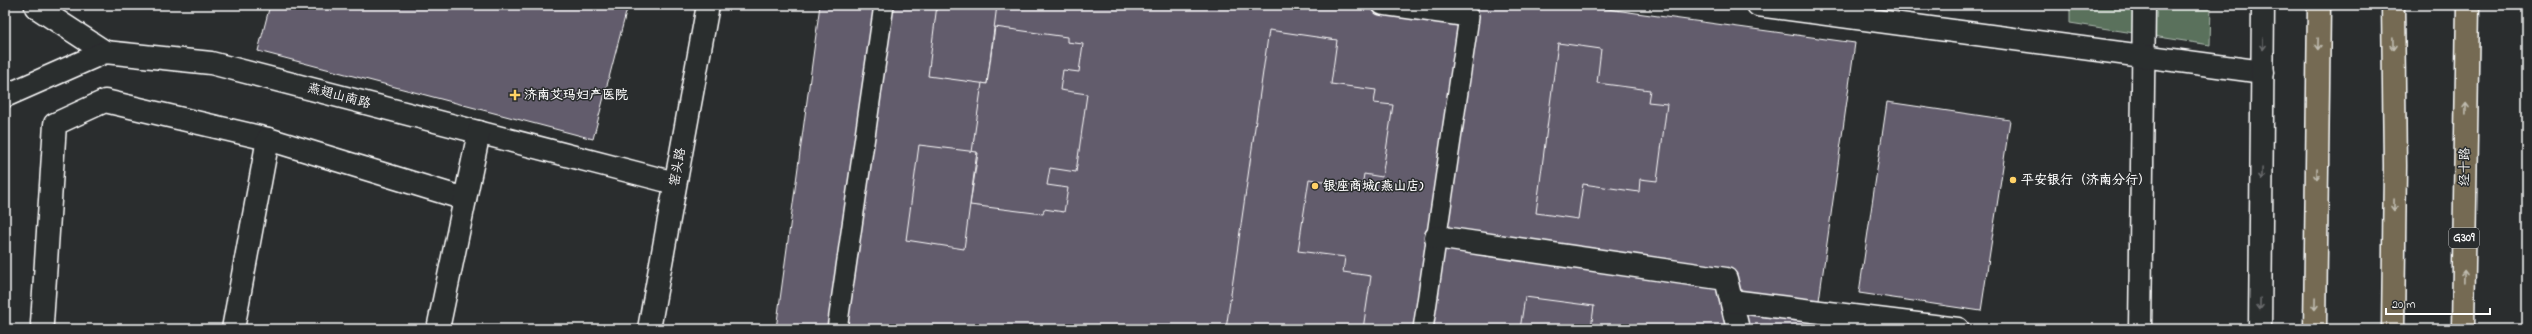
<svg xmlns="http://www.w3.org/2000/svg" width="2532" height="334" font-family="'Indie Flower','LXGW WenKai TC',sans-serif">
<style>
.green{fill:#5a715c;stroke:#acb8ae}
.building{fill:#625b6c;stroke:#fff}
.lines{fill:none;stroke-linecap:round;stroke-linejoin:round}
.service-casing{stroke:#fff;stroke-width:22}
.minor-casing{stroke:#fff;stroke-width:25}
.tertiary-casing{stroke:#fff;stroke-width:25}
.secondary-casing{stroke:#fff;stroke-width:25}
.trunk-casing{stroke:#fff;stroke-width:25}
.service{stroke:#2a2d2e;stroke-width:19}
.minor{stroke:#2a2d2e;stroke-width:22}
.tertiary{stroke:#2a2d2e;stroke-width:22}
.secondary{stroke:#2a2d2e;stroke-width:22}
.trunk{stroke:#746b52;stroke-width:22}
.oneway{stroke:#6a6c6d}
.oneway2{stroke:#c0bcb1}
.poi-dot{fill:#ffd166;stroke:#2a2d2e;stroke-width:1.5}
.labels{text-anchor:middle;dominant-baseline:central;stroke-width:3;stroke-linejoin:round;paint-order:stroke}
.shield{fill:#2a2d2e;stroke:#bfc0c0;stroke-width:1}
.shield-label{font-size:12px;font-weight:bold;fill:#fff}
.poi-label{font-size:13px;font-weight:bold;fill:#fff;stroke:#2a2d2e;text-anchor:start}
.street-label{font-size:13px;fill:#fff;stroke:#2a2d2e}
</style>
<rect width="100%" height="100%" fill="#2a2d2e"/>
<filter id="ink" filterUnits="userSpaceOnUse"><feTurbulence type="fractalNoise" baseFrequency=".025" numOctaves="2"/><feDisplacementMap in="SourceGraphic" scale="8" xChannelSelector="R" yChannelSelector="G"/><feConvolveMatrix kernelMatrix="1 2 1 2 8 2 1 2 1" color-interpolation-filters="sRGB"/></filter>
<g filter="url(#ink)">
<!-- green -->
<polygon class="green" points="2070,5 2211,5 2210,45 2070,23"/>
<!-- building -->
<g class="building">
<polygon points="270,5 628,5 593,139 258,51"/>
<polygon points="820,5 1578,5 1855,43 1815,329 776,329"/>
<polygon points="937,5 997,5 987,84 928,76"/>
<polygon points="995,27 1067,37 1067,42 1083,44 1079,72 1063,70 1060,90 1087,94 1076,172 1050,168 1047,185 1068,188 1064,212 1044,209 1043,214 970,205 978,153 972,152 982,83 987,84"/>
<polygon points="1269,30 1337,40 1331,84 1376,90 1374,103 1393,105 1382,177 1364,174 1362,187 1309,179 1298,251 1345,257 1343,272 1371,276 1363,329 1226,329"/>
<polygon points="1558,43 1601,49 1597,83 1650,90 1648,102 1667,104 1657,181 1640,179 1639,192 1583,184 1578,219 1536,213"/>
<polygon points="1887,102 2010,120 1981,311 1859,293"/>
<polygon points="919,145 977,152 964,249 906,240"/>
<polygon points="1525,297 1594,306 1591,329 1520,329"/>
</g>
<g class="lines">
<!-- service casing -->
<g class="service-casing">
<g id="service">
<polyline points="1382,5 1469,17 1423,329"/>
<polyline points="837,329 884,5"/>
</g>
</g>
<!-- minor casing -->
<g class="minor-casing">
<g id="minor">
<polyline points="36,5 36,7 105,52"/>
<polyline points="5,96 105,52 211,63 675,183"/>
<polyline points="1436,237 1726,279 1738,329"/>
<polyline points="1732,301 1958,329"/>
<polyline points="42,323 55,124 105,101 268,139"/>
<polyline points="233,329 268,139 465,199"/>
<polyline points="438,329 479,132"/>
<polyline points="2140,329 2144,5"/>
</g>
</g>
<!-- tertiary casing -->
<g class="tertiary-casing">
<polyline id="tertiary" points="1758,5 2263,72"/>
</g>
<!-- secondary casing -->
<g class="secondary-casing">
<g id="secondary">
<polyline points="649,329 708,5"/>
<polyline points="2260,329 2263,5"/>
</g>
</g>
<!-- trunk casing -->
<g class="trunk-casing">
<g id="trunk">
<polyline points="2315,329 2319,5"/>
<polyline points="2393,329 2395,166 2393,5"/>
<polyline points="2463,329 2468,5"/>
</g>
</g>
<!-- service -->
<use href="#service" class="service"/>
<!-- minor -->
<use href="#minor" class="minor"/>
<!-- tertiary -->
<use href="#tertiary" class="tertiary"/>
<!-- secondary -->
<use href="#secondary" class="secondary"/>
<!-- trunk -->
<use href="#trunk" class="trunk"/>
</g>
<!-- one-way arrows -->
<defs><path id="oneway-shaft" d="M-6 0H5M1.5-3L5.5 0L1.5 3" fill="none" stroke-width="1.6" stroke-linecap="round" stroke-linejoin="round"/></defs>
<g class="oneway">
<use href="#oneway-shaft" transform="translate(2263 44) rotate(90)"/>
<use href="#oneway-shaft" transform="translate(2262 174) rotate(91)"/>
<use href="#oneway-shaft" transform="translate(2260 304) rotate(91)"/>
</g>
<g class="oneway2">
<use href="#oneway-shaft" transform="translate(2318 44) rotate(91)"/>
<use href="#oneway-shaft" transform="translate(2393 44) rotate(89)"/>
<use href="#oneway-shaft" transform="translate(2466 109) rotate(-89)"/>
<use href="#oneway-shaft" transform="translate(2317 174) rotate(91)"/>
<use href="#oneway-shaft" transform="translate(2394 205) rotate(91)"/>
<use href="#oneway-shaft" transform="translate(2464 276) rotate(-89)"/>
<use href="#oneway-shaft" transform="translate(2315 304) rotate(91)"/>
</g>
</g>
<!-- markers -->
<g class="poi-dot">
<path d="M513 89h4v4h4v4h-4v4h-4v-4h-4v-4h4z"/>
<circle cx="2013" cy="180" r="4"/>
<circle cx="1315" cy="186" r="4"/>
</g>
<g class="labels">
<!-- shield labels -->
<rect class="shield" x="2449" y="228" width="30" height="20" rx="3"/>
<g class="shield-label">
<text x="2464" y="238">G309</text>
</g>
<!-- poi labels -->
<g class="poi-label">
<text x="524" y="95">济南艾玛妇产医院</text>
<text x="2021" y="180">平安银行（济南分行）</text>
<text x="1323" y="186">银座商城(燕山店)</text>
</g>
<!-- street labels -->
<g class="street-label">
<text transform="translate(339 96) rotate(15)">燕翅山南路</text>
<text transform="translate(678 167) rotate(-80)">窑头路</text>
<text transform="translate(2465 167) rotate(-89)">经十路</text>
</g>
</g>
<!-- margin -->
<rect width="2532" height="334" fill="none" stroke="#2a2d2e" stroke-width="20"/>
<rect x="10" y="10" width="2512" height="314" fill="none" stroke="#fff" stroke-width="1.5" filter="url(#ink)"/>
<!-- scale -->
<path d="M2386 308v6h104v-6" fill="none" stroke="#ffffff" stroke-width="2"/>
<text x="2392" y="308" font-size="12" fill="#ffffff" stroke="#2a2d2e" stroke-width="3" paint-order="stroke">20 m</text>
</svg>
